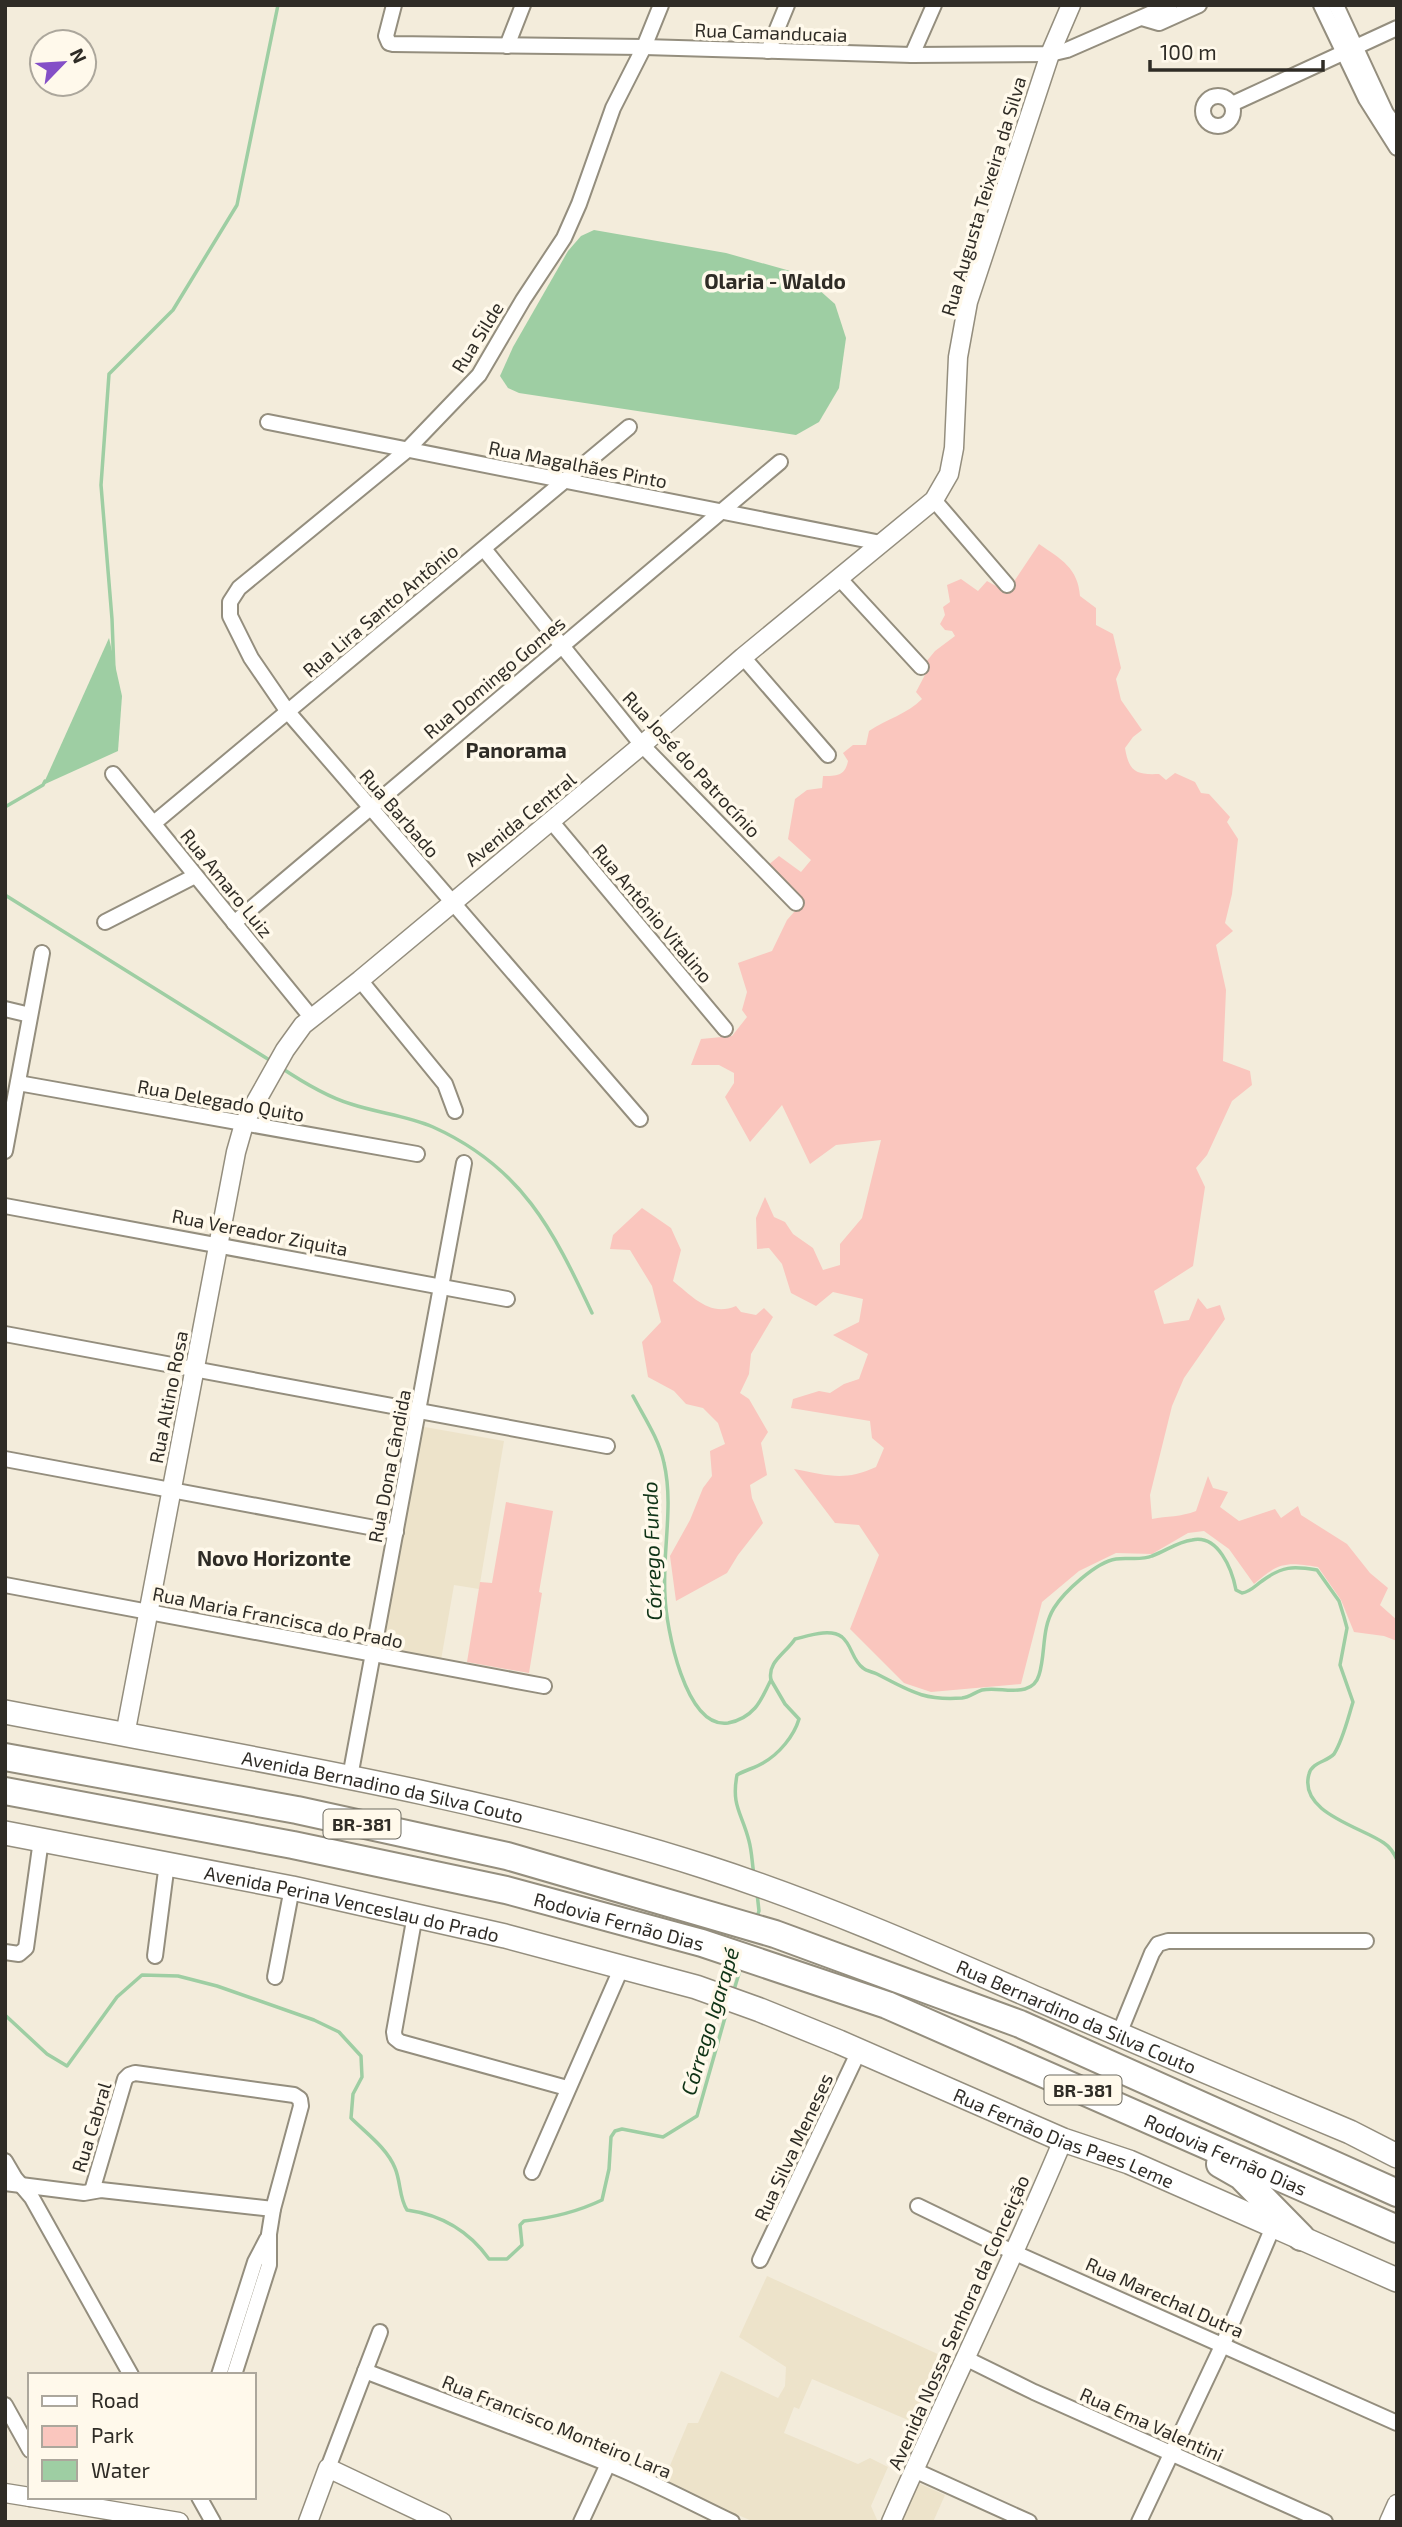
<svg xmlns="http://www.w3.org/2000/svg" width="1402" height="2527" font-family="'Exo 2',sans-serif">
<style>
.built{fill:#ede3ca}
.green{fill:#fac6be}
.water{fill:#9ecea3}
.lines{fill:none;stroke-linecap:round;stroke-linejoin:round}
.stream{stroke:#9ecea3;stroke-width:3.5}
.minor-casing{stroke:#948e7e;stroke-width:18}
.tertiary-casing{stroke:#948e7e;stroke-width:21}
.primary-casing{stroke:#948e7e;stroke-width:26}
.motorway-casing{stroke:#948e7e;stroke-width:30}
.minor{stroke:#fff;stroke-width:14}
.tertiary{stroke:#fff;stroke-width:18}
.primary{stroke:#fff;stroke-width:23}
.motorway{stroke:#fff;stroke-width:26}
.labels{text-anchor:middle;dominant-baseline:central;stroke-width:7;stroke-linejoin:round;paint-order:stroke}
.shield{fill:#fff9eb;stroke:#6d6a61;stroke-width:2}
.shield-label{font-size:18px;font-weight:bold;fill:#2f2c26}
.street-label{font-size:19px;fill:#2f2c26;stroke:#fff9eb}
.neighbourhood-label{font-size:21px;font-weight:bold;fill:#2f2c26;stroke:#fff9eb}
.water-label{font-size:21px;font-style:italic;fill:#0f3316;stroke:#fff9eb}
</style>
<rect width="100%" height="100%" fill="#f3ecdb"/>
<!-- built -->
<g class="built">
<polygon points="419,1426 504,1441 479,1589 454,1585 441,1660 382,1650"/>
<polygon points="767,2276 953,2361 944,2381 932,2382 915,2423 812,2379 799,2409 794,2407 784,2433 858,2464 870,2458 888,2467 871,2506 878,2522 754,2522 663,2482 688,2423 698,2423 721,2371 778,2398 785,2386 786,2367 739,2337"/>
<polygon points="916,2482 945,2495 933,2522 896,2522"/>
</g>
<!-- green -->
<g class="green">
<path d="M1039,544C1061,559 1078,568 1080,596L1096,608V625L1113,634L1121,668L1116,679L1121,700L1142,730L1133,737L1125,748C1129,772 1136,775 1159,774L1166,780L1175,773L1195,782L1201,793L1209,794L1230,817L1227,822L1238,839L1232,894L1225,923L1233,931L1216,945L1226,990L1223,1061L1250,1071L1252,1085L1232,1101L1207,1155L1196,1168L1205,1187L1193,1266L1154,1291L1164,1324L1189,1320L1198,1298L1207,1309L1220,1305L1225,1319L1184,1378L1172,1406L1150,1495L1152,1519C1167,1516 1181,1517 1196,1511L1208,1476L1213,1488L1228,1492L1220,1507L1239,1521L1275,1509L1281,1518L1298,1506L1301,1515L1347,1544L1370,1573L1388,1588L1380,1605L1397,1620V1641L1384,1636L1354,1632L1341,1600L1318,1567C1286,1562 1279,1562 1254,1584L1229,1549L1204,1531L1188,1533L1152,1554L1116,1553L1079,1571L1042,1602L1021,1684L931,1692L904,1683L850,1629L879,1555L859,1525L835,1523L794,1469C828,1475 843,1482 876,1467L884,1448L872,1438L870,1421L791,1408L793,1399L819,1391L830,1393L844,1384L859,1379L868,1354L833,1335L859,1322L863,1299L833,1292L816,1306L791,1293L782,1264L769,1248L757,1249L756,1218L765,1197L774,1217L785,1222L793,1234L813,1248L823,1270L840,1265V1244L862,1218L881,1140L836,1145L810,1164L782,1105L750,1142L725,1097L734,1083V1073L719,1065H691L701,1039L732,1036L747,1017L742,1010L747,992L738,963L772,951L787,920L802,903L767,866L779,856L801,872L811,860L788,839L795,799L807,790L822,788L823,776C837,776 845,776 848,761L843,753L853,745H866L869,731C887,719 907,714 922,699L916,692L927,671L926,662L935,651L955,636L952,631L945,630L940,624L945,615L943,607L950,602L947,585L961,579L978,591L987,581L1003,590L1013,583Z"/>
<path d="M642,1208L671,1228L681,1250L673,1281C693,1297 710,1317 736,1306L741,1312L756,1315L764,1308L773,1317L751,1354L749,1374L740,1393L749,1399L768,1432L761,1443L767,1475L750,1485L752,1498L763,1523L738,1555L727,1573L676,1601L670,1556L690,1520L703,1488L712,1476L710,1451L725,1444L718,1423L703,1408L686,1404L674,1391L648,1377L642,1342L661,1322L652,1286L630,1250L610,1249L613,1235Z"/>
<polygon points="506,1502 553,1511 539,1592 542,1593 529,1673 467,1662 480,1582 492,1583"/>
</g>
<!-- water -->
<g class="water">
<polygon points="594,230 726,253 801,274 835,304 846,338 839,388 819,422 796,435 519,393 508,388 500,376 513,347 568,251 581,236"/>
<polygon points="109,638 122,696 118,751 43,785"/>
</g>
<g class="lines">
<!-- stream -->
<g class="stream">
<polyline points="114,671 112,619 101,485 109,374 173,310 237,205 278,5"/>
<polyline points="5,807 43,785 45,781"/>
<polyline points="5,895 271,1061"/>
<path d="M280,1067C301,1081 327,1097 351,1104C378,1113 408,1116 433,1127C522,1167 553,1230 592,1313"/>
<path d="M633,1396C644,1417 659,1439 664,1463C674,1506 662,1552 665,1596C666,1627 685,1729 728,1723C739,1721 747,1717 755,1708C762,1700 766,1689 771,1680C767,1662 786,1653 795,1639C808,1636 830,1628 842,1637C852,1645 852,1660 863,1668C866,1671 873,1672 877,1674C910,1691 924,1701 962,1698C970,1697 975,1692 982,1690C996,1687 1011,1693 1025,1689C1032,1687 1037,1682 1039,1675C1046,1653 1041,1629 1054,1608C1064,1592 1096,1562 1116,1559C1128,1557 1140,1561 1152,1556C1166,1551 1177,1542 1192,1540C1218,1534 1232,1569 1236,1590L1242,1593C1250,1592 1255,1586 1262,1581C1282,1566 1293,1566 1317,1570L1339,1601L1344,1617L1347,1628L1340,1665L1353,1702C1348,1718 1343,1740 1334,1754C1327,1762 1312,1762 1309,1774C1298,1813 1362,1827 1384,1843C1390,1847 1394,1853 1397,1860"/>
<path d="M754,1875C752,1863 752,1852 749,1841C742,1813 731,1806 737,1775C745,1770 755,1768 763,1763C779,1754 794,1736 799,1719L785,1704L771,1680"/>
<polyline points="756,1919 759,1911 757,1893"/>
<polyline points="733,1993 741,1967"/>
<path d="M5,2015L47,2054L67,2066L117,1997L142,1975L178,1976L217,1986L314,2020L339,2032L361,2056L362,2077L353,2094L351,2118C366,2133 387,2148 395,2168C401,2182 399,2198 407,2210C442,2215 469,2231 489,2259H507L522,2245L520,2225L524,2221C552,2218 577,2212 602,2200L609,2169L611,2137L615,2131L622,2129L663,2137L697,2116L728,2007"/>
</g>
<!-- minor casing -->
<g class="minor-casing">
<g id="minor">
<polyline points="394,5 386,36 389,43 393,44 644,47 912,55 1050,54 1067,50 1170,5"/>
<polyline points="1321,5 1366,99 1397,148"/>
<polyline points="1336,5 1386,113 1397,128"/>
<polyline points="1142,18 1159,23 1199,5"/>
<polyline points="507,46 523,5"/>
<polyline points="768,51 787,5"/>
<polyline points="912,55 934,5"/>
<circle cx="1218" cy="111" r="15"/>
<polyline points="1232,104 1397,28"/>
<polyline points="268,422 881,543"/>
<polyline points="934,500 1007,585"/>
<polyline points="484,549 642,745 796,903"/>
<polyline points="839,578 921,667"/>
<polyline points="743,657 828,755"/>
<polyline points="113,774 311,1017"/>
<polyline points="551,821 725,1029"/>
<polyline points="154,823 629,427"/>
<polyline points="105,922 195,876"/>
<polyline points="234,923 780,462"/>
<polyline points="360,980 445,1084 455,1111"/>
<polyline points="5,1009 30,1015"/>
<polyline points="18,1083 417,1154"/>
<polyline points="640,1119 288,712 251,658 230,616 230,602 239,588 406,451 479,375 523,300 564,238 579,204 613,108 644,47 661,5"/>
<polyline points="5,1151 42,953"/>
<polyline points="5,1206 507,1299"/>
<polyline points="5,1334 607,1446"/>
<polyline points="5,1459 396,1532"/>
<polyline points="5,1585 544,1686"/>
<polyline points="350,1777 464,1163"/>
<polyline points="415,1915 394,2032 395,2038 400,2042 567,2088"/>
<polyline points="5,1952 19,1954 26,1948 41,1840"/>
<polyline points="155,1956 167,1863"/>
<polyline points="275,1977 292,1888"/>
<polyline points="1119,2034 1152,1953 1158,1944 1168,1941 1366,1941"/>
<polyline points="5,2161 15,2178 32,2198 131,2375"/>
<polyline points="532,2172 621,1969"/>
<polyline points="5,2183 84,2193 101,2190 273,2209"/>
<polyline points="92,2191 125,2079 129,2075 135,2073 294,2095 300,2099 301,2106 273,2209 269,2234 269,2265 234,2375"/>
<polyline points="918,2206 1015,2253 1397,2423"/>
<polyline points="760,2260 859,2051"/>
<polyline points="965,2358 1034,2392 1325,2522"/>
<path d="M365,2371C445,2402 526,2431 606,2463C649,2480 690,2502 732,2522"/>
<polyline points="219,2375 255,2262 267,2239"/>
<polyline points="5,2405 30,2450"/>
<polyline points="328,2468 380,2332"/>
<polyline points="914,2470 1029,2522"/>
<polyline points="199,2497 213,2522"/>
<polyline points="581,2522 608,2464"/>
<polyline points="1139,2522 1223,2344 1273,2227"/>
</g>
</g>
<!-- tertiary casing -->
<g class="tertiary-casing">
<g id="tertiary">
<polyline points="125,1735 236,1152 244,1124 249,1114 285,1050 303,1025 360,980 642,745 743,657 934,500 949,474 954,448 958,357 968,302 1050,54 1071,5"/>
<polyline points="5,2493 30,2497"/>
<polyline points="30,2497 179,2522"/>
<polyline points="308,2522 328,2468 442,2522"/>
<path d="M891,2522C947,2394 1009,2269 1063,2140"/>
<polyline points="1389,2522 1397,2504"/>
</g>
</g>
<!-- primary casing -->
<g class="primary-casing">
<g id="primary">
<path id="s1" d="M5,1712C240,1757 478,1794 706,1867C821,1904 932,1953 1042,2001C1145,2046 1247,2089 1350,2132L1397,2156"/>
<path id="s2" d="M5,1833L292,1888L505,1936L696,1987L760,2010L839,2042L1063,2140L1129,2162L1397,2280"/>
</g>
</g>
<!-- motorway casing -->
<g class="motorway-casing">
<g id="motorway">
<polyline points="5,1757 297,1810 507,1856 775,1934 1020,2024 1397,2193"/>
<path id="s3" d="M5,1791L293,1845L506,1890L702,1943L887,2005L1397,2229"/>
<polyline points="1220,2164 1241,2176 1301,2237"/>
</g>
</g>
<!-- minor -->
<use href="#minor" class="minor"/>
<!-- tertiary -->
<use href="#tertiary" class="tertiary"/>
<!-- primary -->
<use href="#primary" class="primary"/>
<!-- motorway -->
<use href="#motorway" class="motorway"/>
</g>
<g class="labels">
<!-- shield labels -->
<g class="shield">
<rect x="323.5" y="1809.5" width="77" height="29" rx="5"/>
<rect x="1044.5" y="2075.5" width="77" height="29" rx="5"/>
</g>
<g class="shield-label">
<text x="362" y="1824">BR-381</text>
<text x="1083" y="2090">BR-381</text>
</g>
<!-- street labels -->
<g class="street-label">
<text transform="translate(771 32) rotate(2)">Rua Camanducaia</text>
<text transform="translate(983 196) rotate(-73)">Rua Augusta Teixeira da Silva</text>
<text transform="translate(477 337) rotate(-58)">Rua Silde</text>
<text transform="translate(578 464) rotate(11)">Rua Magalhães Pinto</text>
<text transform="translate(380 610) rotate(-40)">Rua Lira Santo Antônio</text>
<text transform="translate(494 677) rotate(-40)">Rua Domingo Gomes</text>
<text transform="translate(692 764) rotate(47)">Rua José do Patrocínio</text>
<text transform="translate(400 813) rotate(49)">Rua Barbado</text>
<text transform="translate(520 819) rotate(-39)">Avenida Central</text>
<text transform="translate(227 883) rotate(51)">Rua Amaro Luiz</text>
<text transform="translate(653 913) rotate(50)">Rua Antônio Vitalino</text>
<text transform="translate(221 1100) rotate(10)">Rua Delegado Quito</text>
<text transform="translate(260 1232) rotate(11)">Rua Vereador Ziquita</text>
<text transform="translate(168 1397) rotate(-79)">Rua Altino Rosa</text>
<text transform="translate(389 1466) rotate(-79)">Rua Dona Cândida</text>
<text transform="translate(278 1617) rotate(11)">Rua Maria Francisca do Prado</text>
<text stroke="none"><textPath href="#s1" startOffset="385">Avenida Bernadino da Silva Couto</textPath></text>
<text stroke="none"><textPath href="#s2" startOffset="354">Avenida Perina Venceslau do Prado</textPath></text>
<text stroke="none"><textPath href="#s3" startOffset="628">Rodovia Fernão Dias</textPath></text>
<text stroke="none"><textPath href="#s1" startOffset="1118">Rua Bernardino da Silva Couto</textPath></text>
<text transform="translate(91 2127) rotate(-73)">Rua Cabral</text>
<text stroke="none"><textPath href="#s2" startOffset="1106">Rua Fernão Dias Paes Leme</textPath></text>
<text transform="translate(793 2147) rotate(-65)">Rua Silva Meneses</text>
<text stroke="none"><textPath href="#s3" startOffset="1279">Rodovia Fernão Dias</textPath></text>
<text transform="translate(1165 2297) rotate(24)">Rua Marechal Dutra</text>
<text transform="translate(958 2322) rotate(-66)">Avenida Nossa Senhora da Conceição</text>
<text transform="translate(1152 2424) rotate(24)">Rua Ema Valentini</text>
<text transform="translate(557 2426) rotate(22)">Rua Francisco Monteiro Lara</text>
</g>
<!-- neighbourhood labels -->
<g class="neighbourhood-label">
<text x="775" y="280">Olaria - Waldo</text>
<text x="516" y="749">Panorama</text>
<text x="274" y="1557">Novo Horizonte</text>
</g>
<!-- water labels -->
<g class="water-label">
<text transform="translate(651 1551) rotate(-92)">Córrego Fundo</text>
<text transform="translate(709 2021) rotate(-73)">Córrego Igarapé</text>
</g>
</g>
<!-- border -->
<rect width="1402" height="2527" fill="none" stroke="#2f2c26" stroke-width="14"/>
<!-- legend -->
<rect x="28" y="2373" width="228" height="126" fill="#fff9eb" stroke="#aca79c" stroke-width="2"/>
<rect x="42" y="2396" width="35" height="10" fill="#ffffff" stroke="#aca79c" stroke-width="2"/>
<text x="91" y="2408" font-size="21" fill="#2f2c26">Road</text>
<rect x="42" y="2426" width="35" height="21" fill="#fac6be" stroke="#aca79c" stroke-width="2"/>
<text x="91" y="2443" font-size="21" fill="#2f2c26">Park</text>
<rect x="42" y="2460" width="35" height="21" fill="#9ecea3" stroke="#aca79c" stroke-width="2"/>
<text x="91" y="2478" font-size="21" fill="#2f2c26">Water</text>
<!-- north arrow -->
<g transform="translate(63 63) rotate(65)"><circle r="33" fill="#fff9eb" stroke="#aca79c" stroke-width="2"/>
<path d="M0-5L12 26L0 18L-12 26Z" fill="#844fc7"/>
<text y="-10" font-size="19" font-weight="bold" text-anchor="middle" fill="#2f2c26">N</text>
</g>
<!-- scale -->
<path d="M1150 60v10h173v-10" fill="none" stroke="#2f2c26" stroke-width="3.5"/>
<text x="1160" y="60" font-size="21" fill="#2f2c26" stroke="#fff9eb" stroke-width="5" paint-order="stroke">100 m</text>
</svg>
